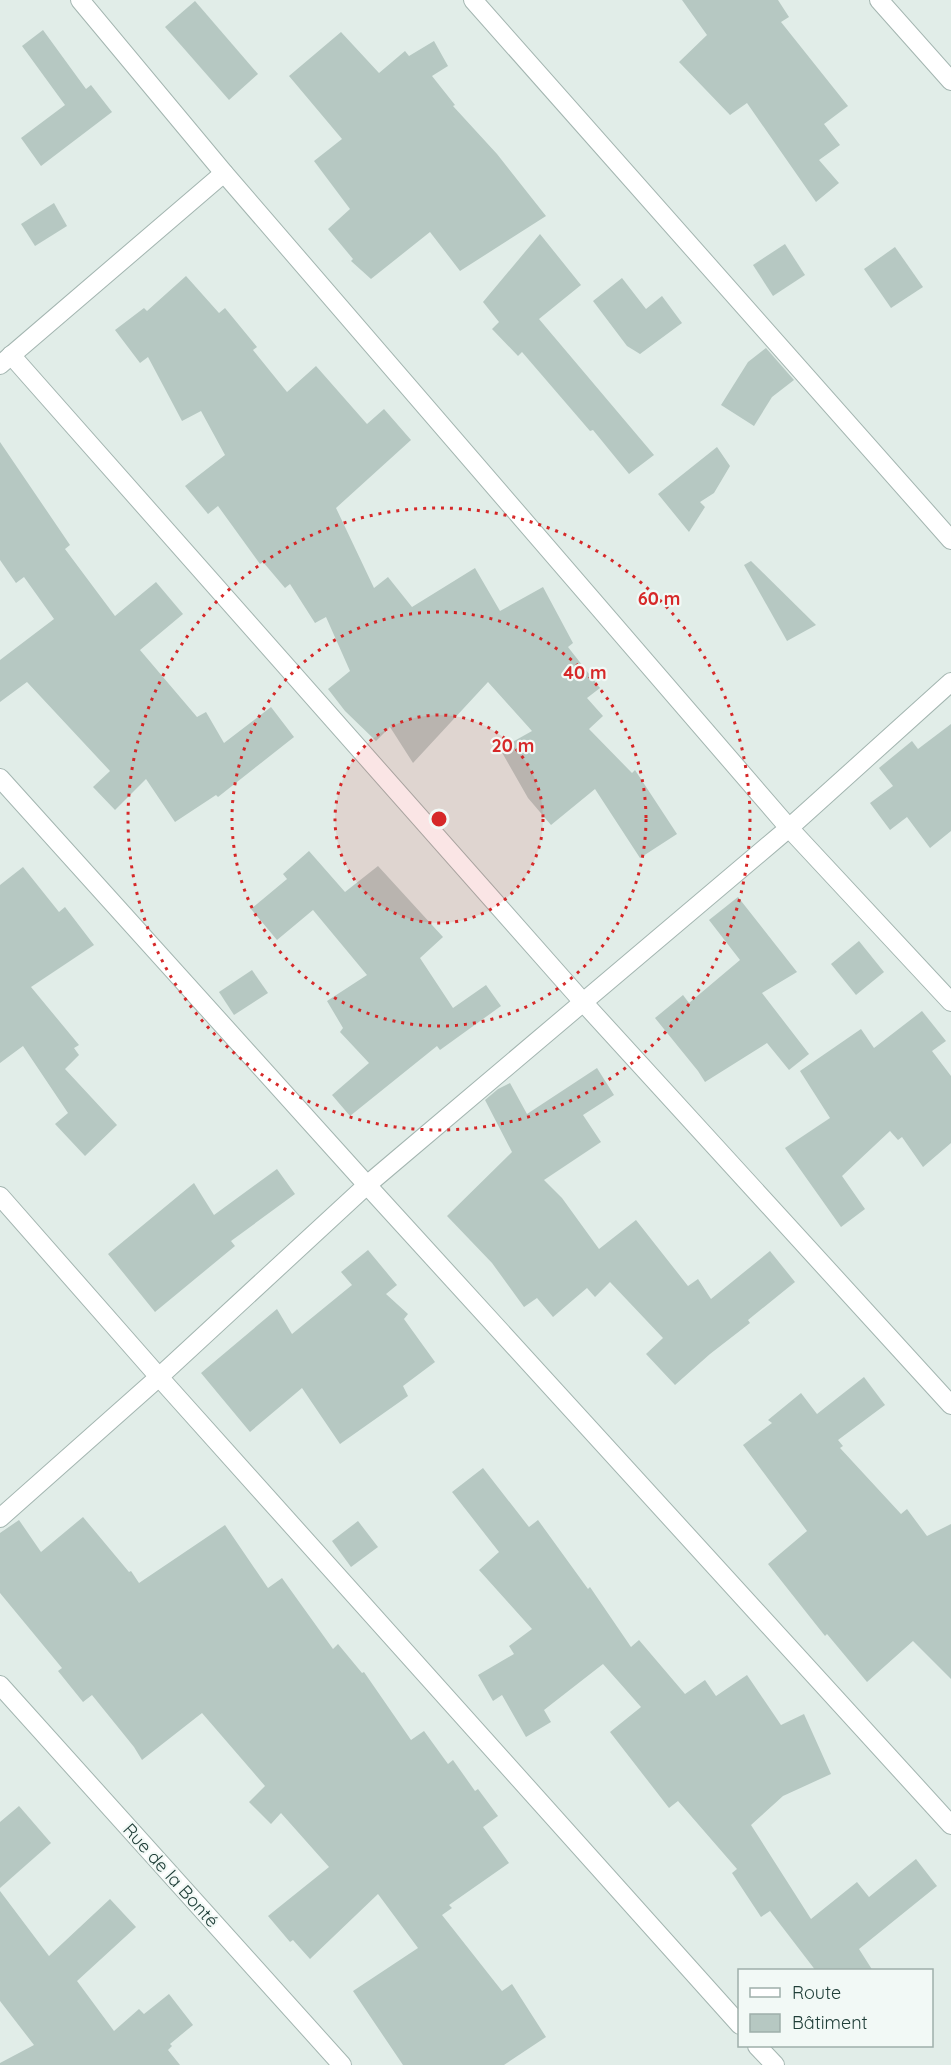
<svg xmlns="http://www.w3.org/2000/svg" width="951" height="2065" font-family="Quicksand,sans-serif">
<style>
.building{fill:#b6c8c2}
.lines{fill:none;stroke-linecap:round;stroke-linejoin:round}
.minor-casing{stroke:#a3b5b0;stroke-width:20}
.minor{stroke:#fff;stroke-width:18}
.ring{fill:none;stroke:#d62828;stroke-width:3;stroke-dasharray:3 6}
.labels{text-anchor:middle;dominant-baseline:central;stroke-width:4.5;stroke-linejoin:round;paint-order:stroke}
.street-label{font-size:18px;fill:#203f39;stroke:#f2f9f6}
.centre{fill:#d62828;stroke:#f2f9f6;stroke-width:3}
.ring-label{font-size:18px;text-anchor:middle;font-weight:bold;fill:#d62828;stroke:#f2f9f6;stroke-width:4.5;stroke-linejoin:round;paint-order:stroke}
</style>
<rect width="100%" height="100%" fill="#e1ede8"/>
<!-- building -->
<g class="building">
<polygon points="682,0 778,0 789,17 781,22 848,106 824,124 840,145 819,160 839,183 816,202 747,103 730,115 679,62 707,35"/>
<polygon points="195,1 258,74 229,100 165,27"/>
<polygon points="43,30 86,89 91,85 112,112 41,166 21,138 65,105 22,46"/>
<polygon points="341,32 379,73 405,51 409,56 434,41 448,66 432,76 455,105 453,106 497,154 546,216 460,271 430,232 371,279 351,261 353,259 328,229 350,209 314,161 342,139 289,76"/>
<polygon points="54,203 67,226 35,246 21,224"/>
<polygon points="540,234 581,285 539,319 654,455 629,474 593,430 590,431 522,352 518,356 492,329 499,322 483,302"/>
<polygon points="785,244 805,275 773,296 753,265"/>
<polygon points="895,247 923,287 891,308 864,269"/>
<polygon points="186,276 219,313 225,308 257,347 253,350 287,392 316,366 367,424 384,409 411,440 336,508 374,588 388,577 412,607 475,568 500,611 543,587 573,643 568,647 600,688 587,698 603,716 589,729 632,773 635,770 677,834 640,858 595,789 551,825 528,798 500,749 532,731 488,682 413,763 390,727 376,741 345,711 328,689 350,671 326,617 315,623 290,584 285,588 263,562 260,564 218,506 208,514 185,486 225,455 201,411 182,421 148,357 140,363 115,330 144,308 147,311"/>
<polygon points="622,278 646,309 662,296 682,323 640,354 627,346 593,301"/>
<polygon points="766,348 794,380 772,397 754,426 721,405 748,362"/>
<polygon points="0,442 70,545 65,549 115,616 156,582 183,614 140,650 197,717 206,712 224,743 271,707 294,737 218,797 216,795 175,822 146,779 115,810 93,787 110,771 27,682 0,702 0,660 54,619 24,577 16,583 0,560"/>
<polygon points="717,447 730,466 714,493 700,502 705,507 689,532 658,494"/>
<polygon points="751,561 816,625 787,641 744,565"/>
<polygon points="951,724 951,831 930,848 907,817 890,830 870,803 893,786 879,768 912,741 918,749"/>
<polygon points="309,851 345,892 378,866 443,937 420,958 453,1008 486,985 501,1006 440,1050 437,1046 350,1116 332,1095 369,1063 340,1032 343,1028 327,1001 367,975 313,910 277,940 251,909 287,879 283,874"/>
<polygon points="23,867 59,912 65,907 94,945 31,987 79,1045 74,1048 79,1055 65,1069 117,1125 85,1156 55,1124 68,1113 23,1046 0,1063 0,885"/>
<polygon points="738,897 797,972 762,993 809,1054 789,1070 767,1043 705,1082 698,1071 655,1018 683,995 689,1003 740,960 709,920"/>
<polygon points="859,941 884,972 856,995 831,964"/>
<polygon points="252,970 268,993 234,1015 219,992"/>
<polygon points="922,1011 946,1041 932,1051 951,1076 951,1143 923,1167 902,1137 898,1140 890,1131 842,1176 865,1209 841,1227 785,1148 830,1118 800,1071 861,1029 874,1048"/>
<polygon points="597,1068 614,1095 583,1115 601,1142 544,1180 562,1198 599,1249 636,1220 688,1286 698,1279 711,1299 770,1251 795,1282 748,1320 750,1323 710,1354 675,1385 646,1354 663,1338 610,1282 595,1297 587,1288 553,1317 537,1298 524,1307 492,1263 447,1216 512,1152 485,1100 498,1089 510,1083 527,1114"/>
<polygon points="277,1169 295,1194 231,1241 235,1246 155,1312 108,1254 194,1183 214,1215"/>
<polygon points="368,1250 397,1285 386,1294 408,1314 404,1319 435,1362 403,1386 408,1396 340,1444 302,1388 250,1432 201,1373 277,1309 292,1334 352,1285 341,1272"/>
<polygon points="864,1377 885,1405 838,1440 843,1446 840,1448 901,1514 907,1509 927,1536 951,1524 951,1679 913,1641 867,1682 827,1634 825,1636 768,1564 807,1531 743,1445 772,1423 768,1420 801,1393 817,1414"/>
<polygon points="483,1468 529,1527 538,1520 588,1589 590,1587 631,1647 639,1640 685,1694 705,1680 716,1696 747,1675 781,1725 804,1714 831,1774 783,1796 751,1825 811,1919 857,1882 869,1897 916,1859 937,1886 859,1949 873,1971 816,1971 770,1911 761,1917 732,1873 737,1869 678,1801 669,1808 610,1732 641,1707 603,1664 544,1710 551,1722 526,1737 502,1695 493,1701 478,1675 514,1654 509,1646 532,1629 479,1570 499,1552 452,1492"/>
<polygon points="83,1517 129,1572 131,1571 139,1583 225,1525 268,1588 282,1578 333,1649 338,1644 362,1673 364,1672 411,1740 424,1731 448,1764 453,1760 475,1791 478,1789 498,1816 483,1827 509,1863 449,1905 452,1908 442,1915 502,1991 512,1984 546,2037 504,2065 403,2065 353,1991 418,1948 378,1894 310,1959 293,1940 290,1942 268,1916 329,1867 281,1813 271,1824 249,1802 265,1786 202,1713 142,1760 134,1747 92,1695 83,1702 58,1671 62,1668 0,1593 0,1533 19,1520 41,1552"/>
<polygon points="358,1521 378,1547 351,1567 332,1541"/>
<polygon points="19,1806 51,1843 0,1888 0,1822"/>
<polygon points="0,1891 49,1956 110,1899 136,1927 77,1981 114,2031 139,2009 144,2014 169,1994 193,2025 170,2044 172,2046 168,2050 180,2065 0,2065 0,2063 34,2045 0,2001"/>
</g>
<g class="lines">
<!-- minor casing -->
<g class="minor-casing">
<g id="minor">
<polyline points="80,0 224,173 789,828 951,1002"/>
<polyline points="473,0 951,540"/>
<polyline points="879,0 951,81"/>
<polyline points="11,355 583,1002 951,1405"/>
<polyline points="0,365 224,173"/>
<polyline points="0,778 367,1185 951,1825"/>
<polyline points="0,1196 159,1377 740,2025"/>
<polyline points="0,1518 159,1377 367,1185 789,828 951,682"/>
<polyline points="0,1685 342,2065"/>
<polyline points="757,2046 775,2065"/>
</g>
</g>
<!-- minor -->
<use href="#minor" class="minor"/>
</g>
<!-- distance rings -->
<circle cx="439" cy="819" r="104" fill="#d62828" fill-opacity=".12"/>
<g class="ring">
<circle cx="439" cy="819" r="104"/>
<circle cx="439" cy="819" r="207"/>
<circle cx="439" cy="819" r="311"/>
</g>
<g class="labels">
<!-- street labels -->
<g class="street-label">
<text transform="translate(171 1875) rotate(48)">Rue de la Bonté</text>
</g>
</g>
<circle cx="439" cy="819" r="9" class="centre"/>
<g class="ring-label">
<text x="659" y="605">60 m</text>
<text x="585" y="679">40 m</text>
<text x="513" y="752">20 m</text>
</g>
<!-- legend -->
<rect x="738" y="1969" width="195" height="78" fill="#f2f9f6" stroke="#9eafaa" stroke-width="1.5"/>
<rect x="750" y="1988" width="30" height="9" fill="#ffffff" stroke="#9eafaa" stroke-width="1.5"/>
<text x="792" y="1999" font-size="18" fill="#203f39">Route</text>
<rect x="750" y="2014" width="30" height="18" fill="#b6c8c2" stroke="#9eafaa" stroke-width="1.5"/>
<text x="792" y="2029" font-size="18" fill="#203f39">Bâtiment</text>
</svg>
